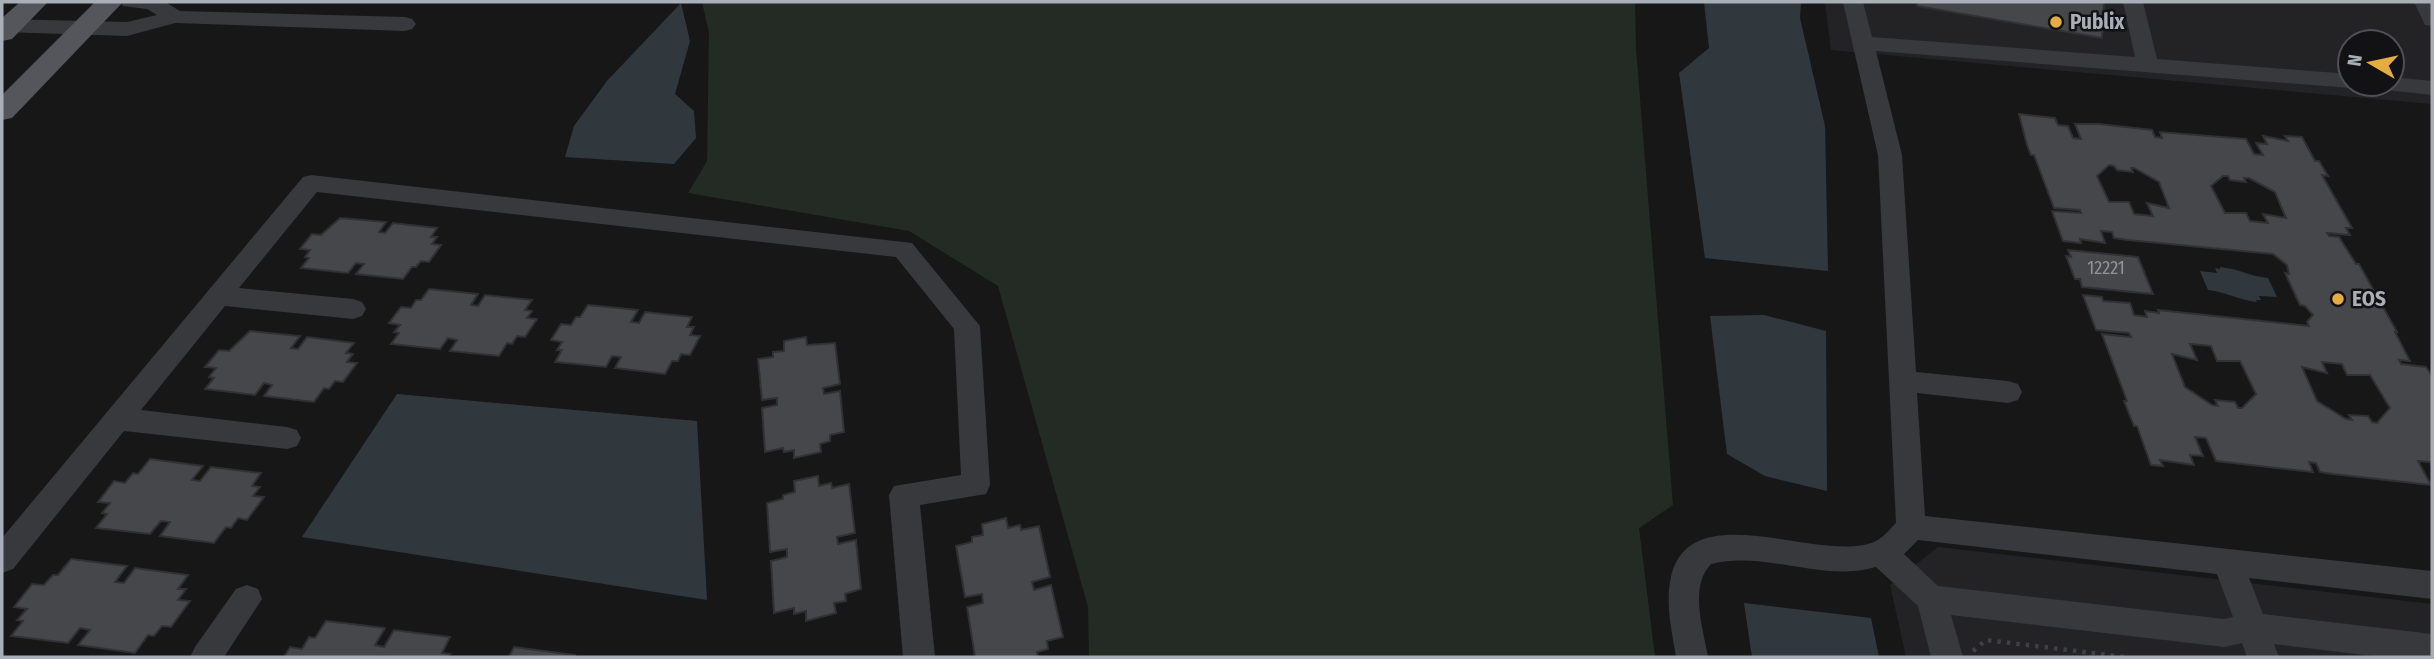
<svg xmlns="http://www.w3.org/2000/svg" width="2434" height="659" font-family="'Fira Sans Condensed',sans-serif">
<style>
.built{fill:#232325;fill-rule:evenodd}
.green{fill:#232b24}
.water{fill:#30383e}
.building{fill:#46474b;stroke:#313134;stroke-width:2;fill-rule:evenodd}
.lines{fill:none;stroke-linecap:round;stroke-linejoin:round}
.path{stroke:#3e4044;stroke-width:4.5;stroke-dasharray:3.5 6;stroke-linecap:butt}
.minor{fill:#38393d;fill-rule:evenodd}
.major{fill:#54565c;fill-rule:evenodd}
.poi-dot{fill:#e5ac42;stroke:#121214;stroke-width:2.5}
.labels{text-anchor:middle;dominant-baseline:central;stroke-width:5;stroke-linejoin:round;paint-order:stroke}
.number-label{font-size:18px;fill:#91949c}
.poi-label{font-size:21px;font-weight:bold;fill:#aaaeb7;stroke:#121214;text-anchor:start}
</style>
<rect width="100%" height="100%" fill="#171718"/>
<!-- built -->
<g class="built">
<path d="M1825,2H2432V104L1831,50ZM2350,42H2392V84H2350Z"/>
<polygon points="1938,547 2432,604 2432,657 1906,657 1890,585"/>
</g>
<!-- green -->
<polygon class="green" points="702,2 1635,2 1636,49 1673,505 1639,528 1655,657 1089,657 1088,607 998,286 909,231 688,193 707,161 709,33"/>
<!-- water -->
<g class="water">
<polygon points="1704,2 1801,2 1800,18 1825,126 1828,271 1705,258 1679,73 1709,48"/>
<polygon points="681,3 690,41 675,94 694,111 696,138 674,164 565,157 574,126 607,81"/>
<path d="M2220,267C2239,269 2249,276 2268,278L2277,297L2259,296L2261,300H2256L2257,302C2237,300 2228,292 2208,290L2200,271L2217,273L2215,268L2220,269Z"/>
<polygon points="1764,315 1826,331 1827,491 1765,476 1727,454 1710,316"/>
<polygon points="397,394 697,421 707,600 302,537"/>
<polygon points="1744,603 1871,618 1879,657 1752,657"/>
</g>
<!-- building -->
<g class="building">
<polygon points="1917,2 2104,2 2102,38 1917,6"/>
<path d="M2019,114L2055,118L2058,125L2068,126L2073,138L2081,139L2075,124H2099L2152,130L2155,137L2162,138L2160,132L2246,139L2254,154L2263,155L2256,143L2267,144L2263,136L2288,141L2285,136L2302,137L2315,161H2319L2328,176L2322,175L2352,228H2346L2350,235L2327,233L2329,236L2339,237L2356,264H2359L2397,332H2395L2410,361L2399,360L2401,364L2426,367L2432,376V466L2430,462L2418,461L2431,485L2333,474L2320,472L2316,463L2309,462L2313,472L2216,461L2206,438L2195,437L2203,456L2190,455L2194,465L2160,460L2163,466L2151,465L2137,426H2134L2124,401H2127L2102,334L2131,337L2129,333L2096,330L2083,295L2102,297L2103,301L2130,303L2134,315L2147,317L2145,311L2159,313L2158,310L2309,326L2307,322L2313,315L2305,306L2300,305L2285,273L2289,274L2287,265L2273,254L2128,240L2114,238L2112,232L2101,231L2105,243L2080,239L2081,243L2063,241L2052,211L2081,213L2080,210L2054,208L2034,155H2031L2027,145ZM2109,165L2114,166L2117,170L2133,172L2131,168H2134L2159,182L2169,208L2147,203L2153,216L2134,214L2129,202H2109L2097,176ZM2223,176H2228L2230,180L2246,182L2244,178H2249L2275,192L2286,218L2263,214L2268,223L2250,221L2246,213H2225L2211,186ZM2190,344L2211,346L2217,361H2240L2256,394L2242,408H2238L2235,402L2215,400L2218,406L2212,405L2185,387L2172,354L2197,360ZM2322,362L2342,364L2347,375H2370L2390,408L2377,423L2372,422L2368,416L2349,415L2352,420L2346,419L2317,401L2302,367L2327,373Z"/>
<polygon points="340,218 386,222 379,232 385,233 393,223 437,228 431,237 437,237 432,244 441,245 429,262 421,261 416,267 412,267 403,279 356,274 364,264 356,263 348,273 301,268 309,258 305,257 310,250 300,249 312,234 321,235"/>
<polygon points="2068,250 2138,257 2153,294 2082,287 2080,279 2075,279 2066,256 2071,257"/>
<polygon points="429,289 478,294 471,305 478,306 485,295 532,300 525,310 532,311 527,318 537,319 525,337 517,336 512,344 507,343 499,356 450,351 457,340 448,338 440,349 391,344 399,333 394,332 400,325 389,323 401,307 411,308 416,300 421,300"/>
<polygon points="588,305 638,310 631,322 639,323 645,312 692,317 687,327 694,327 690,335 700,336 690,355 681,354 678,361 672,361 665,374 615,368 621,357 612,356 606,367 555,362 562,350 557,350 562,342 551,340 561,324 571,325 576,317 580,317"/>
<polygon points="250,331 300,336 291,348 298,349 307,337 354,343 346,353 353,354 347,362 357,363 343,382 335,381 329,389 324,388 314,402 264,396 272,385 264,383 255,395 205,389 214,378 209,377 216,368 205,367 219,350 229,351"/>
<polygon points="806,337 807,345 835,343 840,384 823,388 824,394 840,391 844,432 830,435 830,441 820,444 821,452 794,458 794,450 784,452 783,448 765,452 762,408 777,405 777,398 762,400 758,359 773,357 773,352 784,351 784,341"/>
<polygon points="150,459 203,466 192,480 200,481 211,467 261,473 252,486 260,487 253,496 264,497 247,520 238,518 231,528 226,527 214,543 160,536 170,522 161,521 150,534 96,528 107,514 102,513 110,503 98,502 114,481 125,483 133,473 138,474"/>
<polygon points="818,476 819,486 831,483 832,488 849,484 855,533 837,537 838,544 856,540 861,589 845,594 846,601 834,603 836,613 806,621 806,611 794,614 794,608 774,613 771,561 787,557 787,549 770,552 767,503 783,499 783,495 795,492 794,481"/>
<polygon points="1006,518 1008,528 1020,525 1021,530 1039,526 1050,577 1032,582 1034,590 1051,585 1063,637 1047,641 1048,649 1037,652 1038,657 975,657 967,607 983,603 982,594 965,597 956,546 972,542 972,537 983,535 982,524"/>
<polygon points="71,559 127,566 115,582 124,583 135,568 188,575 178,589 186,589 178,600 190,601 171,627 162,626 154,636 148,635 135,653 78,645 90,630 80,628 68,643 11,636 23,621 17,620 27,609 14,607 32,584 44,585 53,575 58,575"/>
<polygon points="326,621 385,628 375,645 384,647 394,630 450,637 442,653 450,654 448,657 284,657 290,647 302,649 309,637 315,638"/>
<polygon points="514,647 575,655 574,657 509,657"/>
</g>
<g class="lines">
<!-- path -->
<polyline class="path" points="1973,651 1986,640 2125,657"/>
<!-- minor -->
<g class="minor">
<polygon points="120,2 165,2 180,11 405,17 412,19 416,24 412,29 405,31 175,23 127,36 2,32 2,19 127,22 157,15 147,9 123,6"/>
<path d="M1843,2H1863L1872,37L2135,57L2123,2H2143L2157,59L2350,74V84H2359L2350,88L1876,51L1902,155L1916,372L2008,381L2018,384L2022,392L2018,400L2008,403L1917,393L1925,516L2432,571V599L2249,578L2263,614L2432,634V657H2381L2274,644L2279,657H2247L2242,643L2224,647L1951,615L1963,657H1931L1918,606L1876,567C1822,583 1765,550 1711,564C1689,587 1703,628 1708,657H1676C1672,632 1665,603 1671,577C1690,492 1824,566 1876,541C1884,537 1890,529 1896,523L1878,155ZM1918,540L2217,574L2233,617L2224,619L1938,586L1904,554Z"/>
<polygon points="2414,2 2432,2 2432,26 2425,25"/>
<polygon points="2392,77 2432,81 2432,95 2377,89 2374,84 2392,84"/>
<polygon points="311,175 912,243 980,326 990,485 986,494 920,505 935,657 903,657 889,495 894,486 961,475 954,329 896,257 317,192 239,288 353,299 362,302 366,309 362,316 353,319 225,306 141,410 287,427 297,430 301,438 297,446 287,449 124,431 13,569 2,573 2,538 303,177"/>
<polygon points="247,585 258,589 262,599 224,657 190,657 195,647 236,589"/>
</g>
<!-- major -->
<g class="major">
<polygon points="20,2 48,2 12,39 2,41 2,18"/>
<polygon points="95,2 123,2 12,118 2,120 2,95"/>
</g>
</g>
<!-- markers -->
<g class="poi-dot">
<circle cx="2056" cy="22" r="7"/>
<circle cx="2338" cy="299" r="7"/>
</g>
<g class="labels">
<!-- number labels -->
<g class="number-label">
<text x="2106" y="268">12221</text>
</g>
<!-- poi labels -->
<g class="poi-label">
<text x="2070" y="22">Publix</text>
<text x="2352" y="299">EOS</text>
</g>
</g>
<!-- border -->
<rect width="2434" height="659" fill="none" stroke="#aaaeb7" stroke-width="7"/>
<!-- north arrow -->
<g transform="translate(2371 63) rotate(279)"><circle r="33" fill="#121214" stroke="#4f5055" stroke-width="2"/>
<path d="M0-5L12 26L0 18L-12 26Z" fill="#e5ac42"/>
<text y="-10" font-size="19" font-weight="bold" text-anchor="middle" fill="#aaaeb7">N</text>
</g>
</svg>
